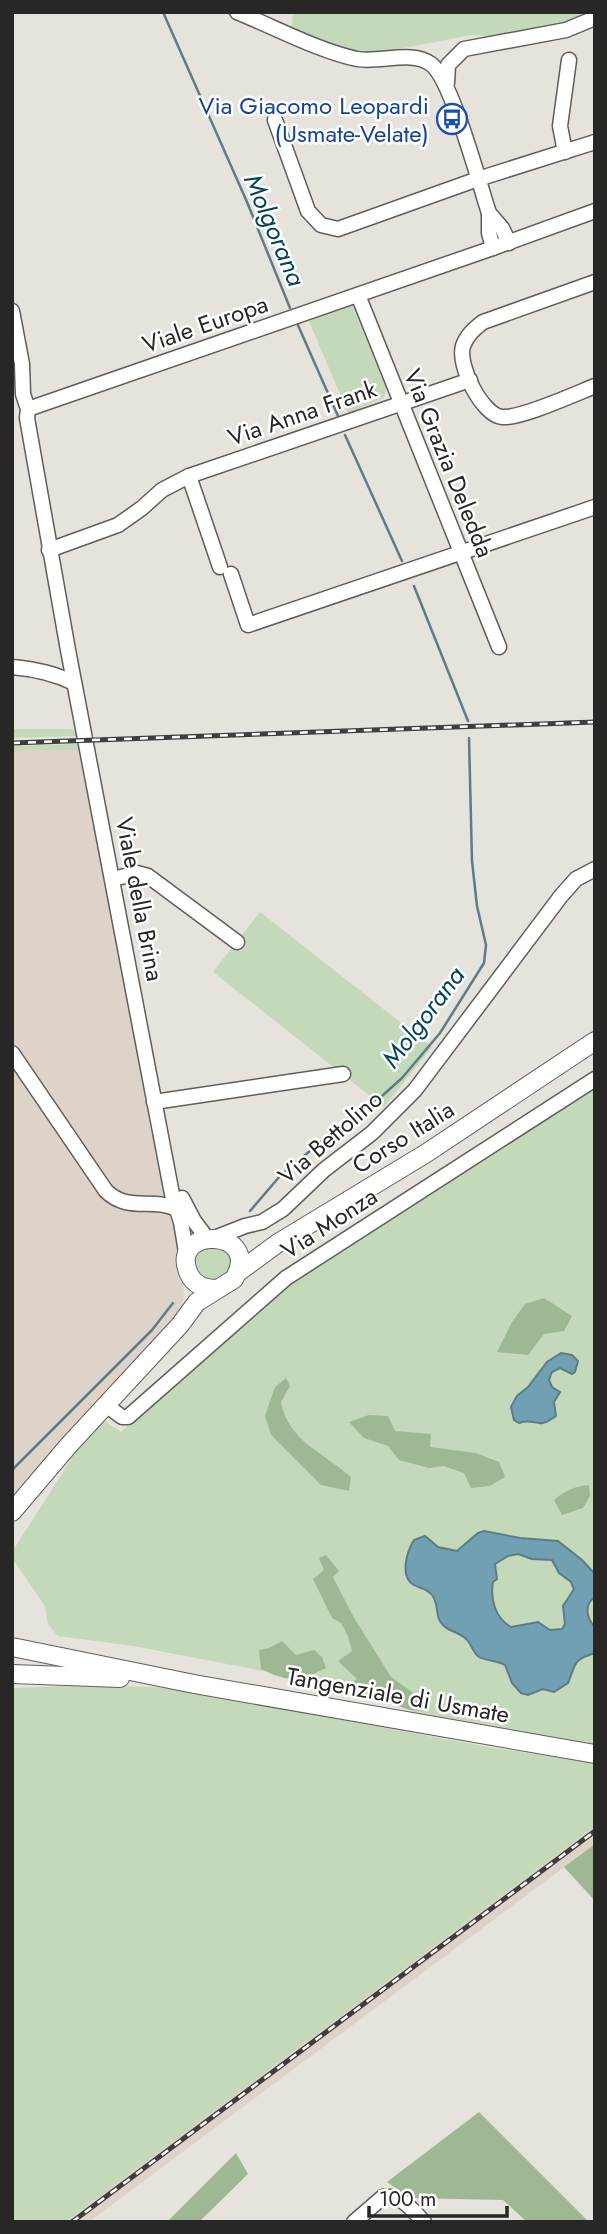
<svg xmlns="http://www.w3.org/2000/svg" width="607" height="2234" font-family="Jost,sans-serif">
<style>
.built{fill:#ddd3c9}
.green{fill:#c3d9ba}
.forest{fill:#9fb894}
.water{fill:#72a0b3;stroke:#5c7c88;stroke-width:2;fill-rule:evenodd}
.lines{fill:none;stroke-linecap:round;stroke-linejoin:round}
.stream{stroke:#5c7c88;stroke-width:2.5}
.minor-casing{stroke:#615e59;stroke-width:17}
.major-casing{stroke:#615e59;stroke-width:20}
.minor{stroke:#fff;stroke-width:14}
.major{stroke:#fff;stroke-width:18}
.rail-casing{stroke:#3f3e3c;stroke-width:5}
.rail{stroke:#fff;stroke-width:2.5;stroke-dasharray:8;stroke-linecap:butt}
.labels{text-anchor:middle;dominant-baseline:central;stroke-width:5;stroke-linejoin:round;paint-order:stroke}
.transit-label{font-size:24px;fill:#164399;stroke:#fff;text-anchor:end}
.street-label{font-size:24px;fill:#282725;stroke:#fff}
.water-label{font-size:26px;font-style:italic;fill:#00455a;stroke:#fff}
</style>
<rect width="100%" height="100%" fill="#e6e2dc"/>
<!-- built -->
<g class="built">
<polygon points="81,750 162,1176 164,1209 174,1223 178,1232 184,1293 183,1303 174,1322 12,1496 12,751"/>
<polygon points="595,1826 595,1844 89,2222 65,2222"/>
</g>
<!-- green -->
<g class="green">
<polygon points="293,12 595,12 595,18 501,37 472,35 398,49 377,61 289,33 292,25"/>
<polygon points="352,305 386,388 384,398 348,413 309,321"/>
<polygon points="12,729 68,729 76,730 79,736 12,738"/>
<polygon points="77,744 81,750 12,751 12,746"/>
<polygon points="260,912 432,1047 384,1107 213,972"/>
<polygon points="595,1089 595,1746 424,1716 347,1687 133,1646 58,1636 48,1624 45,1606 12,1558 12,1552 79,1447 103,1420 121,1432 195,1363 293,1281"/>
<path d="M213,1244L230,1254L233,1267L221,1282L198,1277C192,1255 192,1256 213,1244Z"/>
<polygon points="102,1685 167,1688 488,1747 595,1763 595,1826 65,2222 12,2222 12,1688"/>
</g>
<!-- forest -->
<g class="forest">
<polygon points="544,1298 572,1316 564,1331 544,1334 528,1355 497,1352 512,1322 525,1304"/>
<path d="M286,1378L290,1386L281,1402C288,1441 324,1453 351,1477L349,1491L321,1485L271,1435L265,1416L275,1387Z"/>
<polygon points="369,1415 388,1416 395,1431 431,1434 430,1447 476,1453 499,1462 505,1477 490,1486 471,1488 464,1473 443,1466 429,1468 399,1460 388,1446 364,1438 349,1422"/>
<path d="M589,1485L590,1496L583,1508L562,1515L554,1500C564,1491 576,1486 589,1485Z"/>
<polygon points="326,1555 339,1571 333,1577 353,1616 391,1677 425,1701 425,1711 410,1710 347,1687 357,1679 338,1661 352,1651 348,1636 341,1623 332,1618 313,1579 324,1570 319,1558"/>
<path d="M282,1641L296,1655L314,1650L322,1657L326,1668C298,1682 290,1683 261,1669L259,1650L269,1648Z"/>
<polygon points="595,1844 595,1901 564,1867"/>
<polygon points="479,2112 589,2222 527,2222 503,2200 410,2198 387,2182"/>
<polygon points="236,2153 248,2174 199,2222 167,2222"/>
</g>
<!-- water -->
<g class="water">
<path d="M561,1353L572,1355L578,1361L575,1372L572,1374L560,1368L552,1372L549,1380L552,1387L560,1392L554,1402L556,1416C536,1431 537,1417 519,1423L514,1420L511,1407L517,1396L528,1387L547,1362Z"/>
<path d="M484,1531L520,1538L558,1541L582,1560L595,1574V1597C584,1604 586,1618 595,1627V1653C572,1660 576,1664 568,1683L554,1692L543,1689L528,1695L521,1693L512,1683L505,1665C497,1660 486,1661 479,1657C472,1652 472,1644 466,1639C460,1632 449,1632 443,1625C434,1617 440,1605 432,1595C427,1588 421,1589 414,1585C399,1577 407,1551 414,1540L425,1536L438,1547L457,1551L478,1533ZM518,1554L532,1559L552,1560L559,1573L571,1582L574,1589L563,1606L565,1624L562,1629L550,1630L538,1622L511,1627C495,1618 490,1599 493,1582L497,1579L495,1564L508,1556Z"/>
</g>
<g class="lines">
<!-- stream -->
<g class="stream">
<polyline points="163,12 247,202 290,308"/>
<polyline points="297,323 338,416"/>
<polyline points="345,435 402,561"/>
<polyline points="414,586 468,721"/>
<polyline points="250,1211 280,1176 360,1109 382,1096 402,1078 440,1033 484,963 486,945 477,906 472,861 469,738"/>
<polyline points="12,1470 152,1330 173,1303"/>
</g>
<!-- minor casing -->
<g class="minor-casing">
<g id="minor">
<path d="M237,12C274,27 319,51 357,59C380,63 412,50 431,64C452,80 479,183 489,213L502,228L509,243"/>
<polyline points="447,83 448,65 464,49 566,30 595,18"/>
<polyline points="275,120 308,211 321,225 338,229 478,179 595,142"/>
<polyline points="565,152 560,126 569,60"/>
<polyline points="489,213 489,233 493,248"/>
<path d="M595,282L483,322C474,329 467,335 463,346C457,365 482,415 502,417C520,419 575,394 595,386"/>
<polyline points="358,295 499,647"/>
<polyline points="12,311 22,364 23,394 28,409 27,418 68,650 172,1194 181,1222 187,1258"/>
<polyline points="28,409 493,248 595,211"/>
<polyline points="189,476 220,567"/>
<polyline points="49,550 118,525 142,508 162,490 189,476 470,380"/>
<polyline points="231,574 248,625 595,507"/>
<path d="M12,667C35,669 54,673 74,683"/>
<polyline points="113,879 137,873 148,876 237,942"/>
<path d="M12,1053L106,1191C129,1213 152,1197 177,1209"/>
<polyline points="154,1102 343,1074"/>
<polyline points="182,1198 194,1221 207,1238"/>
<polyline points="217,1237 245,1226 262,1222 283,1209 324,1170 372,1133 415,1090 561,896 576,879 595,869"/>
<polyline points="106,1405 122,1417 128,1417 286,1278 595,1079"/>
<path d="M354,2222L383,2197C402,2194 412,2210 424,2222"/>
</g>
</g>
<!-- major casing -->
<g class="major-casing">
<g id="major">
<polyline points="237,1273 278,1243 425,1154 595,1041"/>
<path d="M12,1512L69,1445L180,1325L197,1302L234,1279C264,1228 167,1225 189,1274C194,1285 205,1289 216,1289"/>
<polyline points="12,1647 194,1684 595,1754"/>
<polyline points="12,1674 120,1678"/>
</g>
</g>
<!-- minor -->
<use href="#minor" class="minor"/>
<!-- major -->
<use href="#major" class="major"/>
<!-- rail casing -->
<g class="rail-casing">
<g id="rail">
<polyline points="12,743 595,722"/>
<polyline points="72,2222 595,1831"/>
</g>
</g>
<!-- rail -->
<use href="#rail" class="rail"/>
</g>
<!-- icons -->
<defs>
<g id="bus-ring" transform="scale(1.575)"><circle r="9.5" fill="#fff" stroke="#1a4fb4" stroke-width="1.5"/><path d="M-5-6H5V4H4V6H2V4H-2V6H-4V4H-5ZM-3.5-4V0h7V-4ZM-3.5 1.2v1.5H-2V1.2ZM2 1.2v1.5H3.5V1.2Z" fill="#1a4fb4"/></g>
</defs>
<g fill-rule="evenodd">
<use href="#bus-ring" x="452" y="119"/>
</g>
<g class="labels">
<!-- transit labels -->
<g class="transit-label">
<text x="429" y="105">Via Giacomo Leopardi<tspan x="429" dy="28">(Usmate-Velate)</tspan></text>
</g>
<!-- street labels -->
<g class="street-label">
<text transform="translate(205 324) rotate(-19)">Viale Europa</text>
<text transform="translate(302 413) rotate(-19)">Via Anna Frank</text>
<text transform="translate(449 463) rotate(68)">Via Grazia Deledda</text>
<text transform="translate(140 899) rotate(79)">Viale della Brina</text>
<text transform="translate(330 1137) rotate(-41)">Via Bettolino</text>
<text transform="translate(403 1137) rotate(-32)">Corso Italia</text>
<text transform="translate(329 1223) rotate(-33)">Via Monza</text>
<text transform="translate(398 1695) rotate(10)">Tangenziale di Usmate</text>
</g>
<!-- water labels -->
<g class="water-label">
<text transform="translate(275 230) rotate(67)">Molgorana</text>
<text transform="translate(423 1017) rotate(-53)">Molgorana</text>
</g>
</g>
<!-- border -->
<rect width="607" height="2234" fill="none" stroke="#282725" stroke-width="28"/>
<!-- scale -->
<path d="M369 2206v10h138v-10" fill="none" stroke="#282725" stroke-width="3.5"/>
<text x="379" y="2206" font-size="21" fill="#282725" stroke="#ffffff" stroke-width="5" paint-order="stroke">100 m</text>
</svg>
